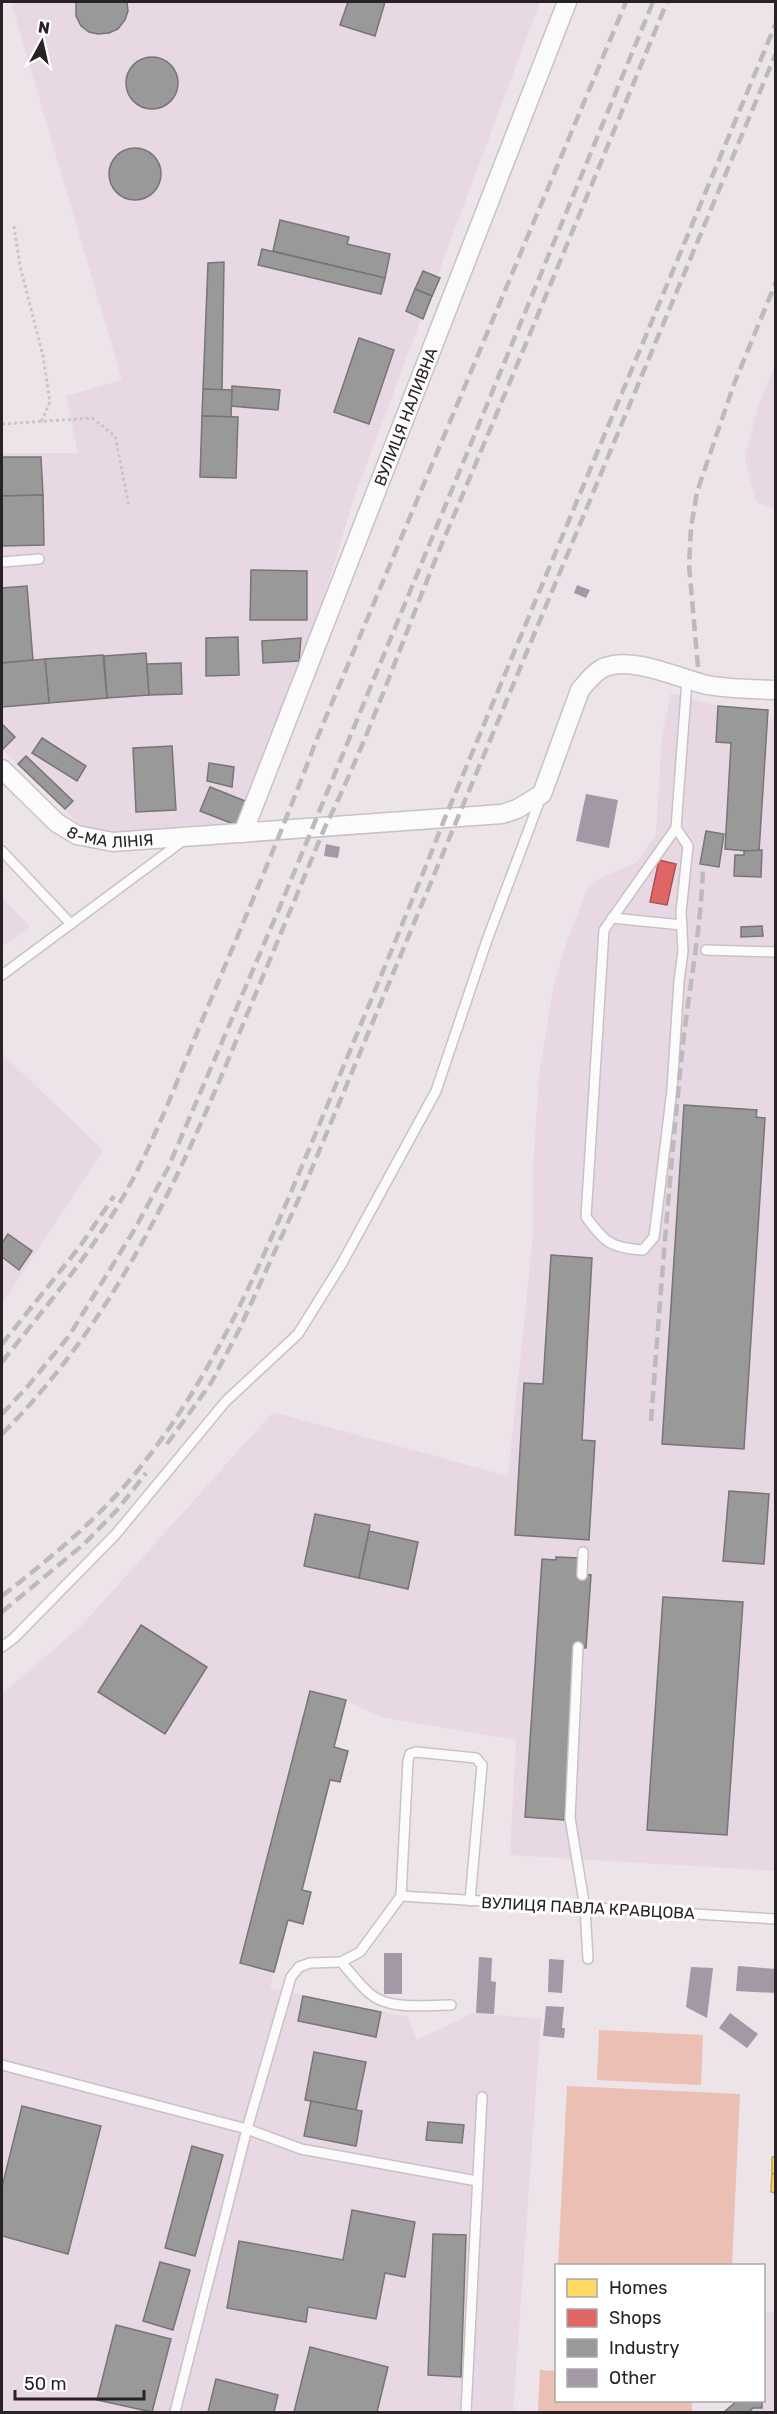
<svg xmlns="http://www.w3.org/2000/svg" width="777" height="2414" font-family="Rubik,sans-serif">
<style>
.built{fill:#e8d8e3}
.green{fill:#ebbfb3}
.homes{fill:#ffd966;stroke:#bea253;stroke-width:1.5}
.shops{fill:#e06666;stroke:#a95253;stroke-width:1.5}
.industry{fill:#999;stroke:#777576;stroke-width:1.5}
.building{fill:#a298a6}
.lines{fill:none;stroke-linecap:round;stroke-linejoin:round}
.service-casing{stroke:#c8c2c6;stroke-width:12}
.minor-casing{stroke:#c8c2c6;stroke-width:21}
.path{stroke:#c8c6c7;stroke-width:3;stroke-dasharray:3 3;stroke-linecap:butt}
.service{stroke:#fcfbfc;stroke-width:9}
.minor{stroke:#fcfbfc;stroke-width:18}
.rail{stroke:#bcbabc;stroke-width:4.5;stroke-dasharray:12 6;stroke-linecap:butt}
.labels{text-anchor:middle;dominant-baseline:central;stroke-width:6;stroke-linejoin:round;paint-order:stroke}
.street-label{font-size:16px;fill:#282226;stroke:#fff}
</style>
<rect width="100%" height="100%" fill="#ece4e9"/>
<!-- built -->
<g class="built">
<polygon points="11,2 540,2 355,495 303,665 240,826 91,836 2,749 2,453 78,453 66,396 122,380"/>
<polygon points="775,365 775,509 756,502 745,458 757,410"/>
<polygon points="671,693 718,706 768,710 768,719 776,720 775,1871 510,1855 516,1740 381,1717 346,1701 270,1988 408,2017 417,2040 473,2013 541,2019 513,2412 2,2412 2,1694 82,1625 273,1412 508,1476 533,1236 533,1167 539,1077 553,988 564,950 587,890 597,880 637,862 656,834 662,737"/>
<polygon points="2,898 30,927 2,947"/>
<polygon points="2,1054 103,1150 2,1304"/>
<polygon points="764,2312 775,2312 775,2412 724,2412 738,2401 764,2400"/>
</g>
<!-- green -->
<g class="green">
<polygon points="599,2030 703,2035 701,2085 597,2080"/>
<polygon points="567,2086 740,2094 732,2265 558,2265"/>
<polygon points="540,2370 556,2371 556,2400 692,2401 692,2412 538,2412"/>
</g>
<!-- homes -->
<g class="homes">
<rect x="772" y="2157" width="4" height="17"/>
<polygon points="772,2174 776,2174 776,2193 771,2192"/>
</g>
<!-- shops -->
<polygon class="shops" points="659,860 676,864 667,905 650,902"/>
<!-- industry -->
<g class="industry">
<polygon points="76,2 127,2 128,11 125,20 118,29 109,33 98,34 89,32 81,26 76,16"/>
<polygon points="348,2 385,2 375,36 340,25"/>
<circle cx="152" cy="83" r="26"/>
<circle cx="135" cy="174" r="26"/>
<polygon points="280,220 349,237 347,244 390,254 385,278 273,251"/>
<polygon points="262,249 385,278 381,294 258,265"/>
<polygon points="224,262 222,390 203,389 208,263"/>
<polygon points="423,271 440,278 432,296 415,289"/>
<polygon points="415,289 432,296 423,319 406,311"/>
<polygon points="359,338 394,350 369,424 334,412"/>
<polygon points="232,386 280,390 278,410 231,406"/>
<polygon points="203,389 232,390 231,417 202,416"/>
<polygon points="202,416 238,417 236,478 200,477"/>
<polygon points="2,457 41,457 43,495 2,496"/>
<polygon points="43,495 44,545 2,546 2,496"/>
<polygon points="251,570 307,571 307,620 250,620"/>
<polygon points="27,586 33,660 2,663 2,588"/>
<polygon points="238,637 239,675 206,676 206,638"/>
<polygon points="301,638 299,661 263,663 262,641"/>
<polygon points="146,653 149,695 107,698 104,656"/>
<polygon points="103,655 107,698 49,703 45,659"/>
<polygon points="45,659 49,703 2,707 2,663"/>
<polygon points="181,663 182,694 149,695 147,664"/>
<polygon points="718,706 768,710 759,852 725,849 731,743 716,742"/>
<polygon points="2,724 15,737 2,750"/>
<polygon points="42,738 86,766 77,781 32,753"/>
<polygon points="172,746 176,810 136,812 133,748"/>
<polygon points="26,756 73,801 65,809 18,764"/>
<polygon points="209,763 234,767 232,787 207,781"/>
<polygon points="210,787 245,801 236,825 200,811"/>
<polygon points="706,831 724,834 719,867 700,864"/>
<polygon points="762,850 761,877 734,876 735,855 744,855 744,851"/>
<polygon points="762,926 763,936 741,937 741,927"/>
<polygon points="684,1105 757,1110 756,1117 765,1118 744,1449 662,1444"/>
<polygon points="8,1234 32,1251 19,1270 2,1257 2,1243"/>
<polygon points="551,1255 592,1258 582,1440 595,1441 589,1540 515,1535 524,1383 543,1384"/>
<polygon points="729,1491 769,1494 764,1564 723,1561"/>
<polygon points="315,1514 370,1525 359,1578 304,1566"/>
<polygon points="369,1531 418,1542 408,1589 359,1578"/>
<polygon points="556,1557 580,1558 579,1574 591,1575 586,1648 576,1647 564,1820 525,1817 542,1559 556,1560"/>
<polygon points="663,1597 743,1602 727,1835 647,1830"/>
<polygon points="141,1625 207,1667 165,1734 98,1692"/>
<polygon points="310,1691 346,1700 334,1747 348,1751 340,1782 330,1780 302,1890 311,1892 303,1924 288,1920 274,1972 240,1963"/>
<polygon points="303,1996 381,2012 376,2037 298,2021"/>
<polygon points="314,2052 366,2062 356,2110 305,2100"/>
<polygon points="311,2101 362,2111 356,2146 304,2136"/>
<polygon points="22,2106 101,2126 68,2254 2,2236 2,2187"/>
<polygon points="428,2122 464,2125 462,2143 426,2140"/>
<polygon points="192,2146 223,2155 195,2256 165,2248"/>
<polygon points="352,2210 415,2222 405,2277 385,2273 376,2319 308,2307 306,2322 227,2308 239,2241 343,2260"/>
<polygon points="433,2234 466,2235 461,2377 428,2375"/>
<polygon points="160,2262 190,2270 173,2330 143,2321"/>
<polygon points="116,2325 171,2339 152,2412 97,2400"/>
<polygon points="310,2347 388,2367 377,2412 294,2412"/>
<polygon points="216,2379 278,2395 274,2412 208,2412"/>
<polygon points="738,2400 762,2400 762,2408 753,2408 749,2412 724,2412"/>
</g>
<!-- building -->
<g class="building">
<polygon points="577,585 590,590 586,598 574,593"/>
<polygon points="586,794 618,800 609,848 576,841"/>
<polygon points="326,844 340,847 338,858 324,856"/>
<rect x="384" y="1953" width="18" height="41"/>
<polygon points="479,1957 492,1958 491,1981 496,1982 494,2014 476,2013"/>
<polygon points="549,1959 564,1960 562,1993 548,1992"/>
<polygon points="738,1966 776,1969 776,1993 736,1991"/>
<polygon points="691,1967 713,1968 707,2018 686,2007"/>
<polygon points="546,2006 564,2007 562,2028 565,2028 564,2038 543,2036"/>
<polygon points="730,2013 758,2034 747,2048 719,2028"/>
</g>
<g class="lines">
<!-- service casing -->
<g class="service-casing">
<g id="service">
<polyline points="2,562 39,559"/>
<path d="M676,828L688,846L681,912L683,951L679,981L672,1090L654,1237L643,1250C610,1248 605,1242 586,1217L604,930L676,828L687,680"/>
<polyline points="2,851 71,924"/>
<polyline points="612,918 682,925"/>
<polyline points="706,950 776,952"/>
<polyline points="2,975 184,840"/>
<polyline points="582,1575 583,1552"/>
<polyline points="2,1647 14,1638 116,1534 226,1401 298,1334 341,1265 436,1091 487,940 541,797"/>
<polyline points="578,1647 570,1818 585,1908 588,1959"/>
<polyline points="401,1896 776,1919"/>
<path d="M341,1962C350,1972 359,1984 369,1993C389,2011 426,2005 451,2005"/>
<polyline points="2,2065 247,2129 301,2149 477,2181"/>
<polyline points="175,2412 247,2129 291,1977 299,1967 310,1963 341,1962 360,1952 401,1896 408,1761 410,1754 416,1752 476,1758 482,1765 470,1901"/>
<polyline points="466,2412 482,2097"/>
</g>
</g>
<!-- minor casing -->
<g class="minor-casing">
<g id="minor">
<path id="s1" d="M2,769L57,823L77,835L113,842L502,814L517,809L542,794L580,690C587,682 593,673 603,668C631,655 678,678 707,685C729,689 752,689 776,690"/>
<path id="s2" d="M243,833L567,2"/>
</g>
</g>
<!-- path -->
<g class="path">
<polyline points="14,226 20,266 43,356 50,402 41,422"/>
<polyline points="2,424 92,418 115,436 129,507"/>
</g>
<!-- service -->
<use href="#service" class="service"/>
<!-- minor -->
<use href="#minor" class="minor"/>
<!-- rail -->
<g class="rail">
<polyline points="698,667 689,565 691,528 697,492 734,384 776,282"/>
<polyline points="2,1344 81,1245 114,1196"/>
<path d="M2,1362C39,1315 79,1268 111,1217C149,1157 174,1088 201,1023C240,930 280,837 316,741L626,2"/>
<polyline points="2,1414 28,1386 69,1336 133,1232 168,1168 279,909 653,2"/>
<path d="M651,1421C660,1301 669,1182 681,1063C687,998 701,933 703,868"/>
<path d="M2,1434C115,1321 181,1175 241,1029C269,962 297,894 325,827C372,732 405,631 446,534C521,357 594,179 667,2"/>
<polyline points="167,1444 211,1383 239,1330 305,1185 776,53"/>
<path d="M2,1596C48,1560 95,1522 133,1476C216,1376 265,1254 315,1135C359,1029 403,924 445,818L776,23"/>
<polyline points="2,1612 84,1544 118,1509 146,1473"/>
</g>
</g>
<g class="labels">
<!-- street labels -->
<g class="street-label">
<text stroke="none"><textPath href="#s2" startOffset="447">ВУЛИЦЯ НАЛИВНА</textPath></text>
<text stroke="none"><textPath href="#s1" startOffset="134">8-МА ЛІНІЯ</textPath></text>
<text transform="translate(588 1908) rotate(3)">ВУЛИЦЯ ПАВЛА КРАВЦОВА</text>
</g>
</g>
<!-- border -->
<rect width="777" height="2414" fill="none" stroke="#282226" stroke-width="6"/>
<!-- legend -->
<rect x="555" y="2264" width="210" height="138" fill="#ffffff" stroke="#a9a7a8" stroke-width="1.5"/>
<rect x="567" y="2279" width="30" height="18" fill="#ffd966" stroke="#a9a7a8" stroke-width="1.5"/>
<text x="609" y="2294" font-size="18" fill="#282226">Homes</text>
<rect x="567" y="2309" width="30" height="18" fill="#e06666" stroke="#a9a7a8" stroke-width="1.5"/>
<text x="609" y="2324" font-size="18" fill="#282226">Shops</text>
<rect x="567" y="2339" width="30" height="18" fill="#999999" stroke="#a9a7a8" stroke-width="1.5"/>
<text x="609" y="2354" font-size="18" fill="#282226">Industry</text>
<rect x="567" y="2369" width="30" height="18" fill="#a298a6" stroke="#a9a7a8" stroke-width="1.5"/>
<text x="609" y="2384" font-size="18" fill="#282226">Other</text>
<!-- north arrow -->
<g transform="translate(42 42) rotate(8)" stroke="#ffffff" stroke-width="4.5" paint-order="stroke">
<path d="M0-4.5L10 22L0 15L-10 22Z" fill="#282226"/>
<text y="-9" font-size="16" font-weight="bold" text-anchor="middle" fill="#282226">N</text>
</g>
<!-- scale -->
<path d="M15 2390v9h129v-9" fill="none" stroke="#282226" stroke-width="3"/>
<text x="24" y="2390" font-size="18" fill="#282226" stroke="#ffffff" stroke-width="4.5" paint-order="stroke">50 m</text>
</svg>
